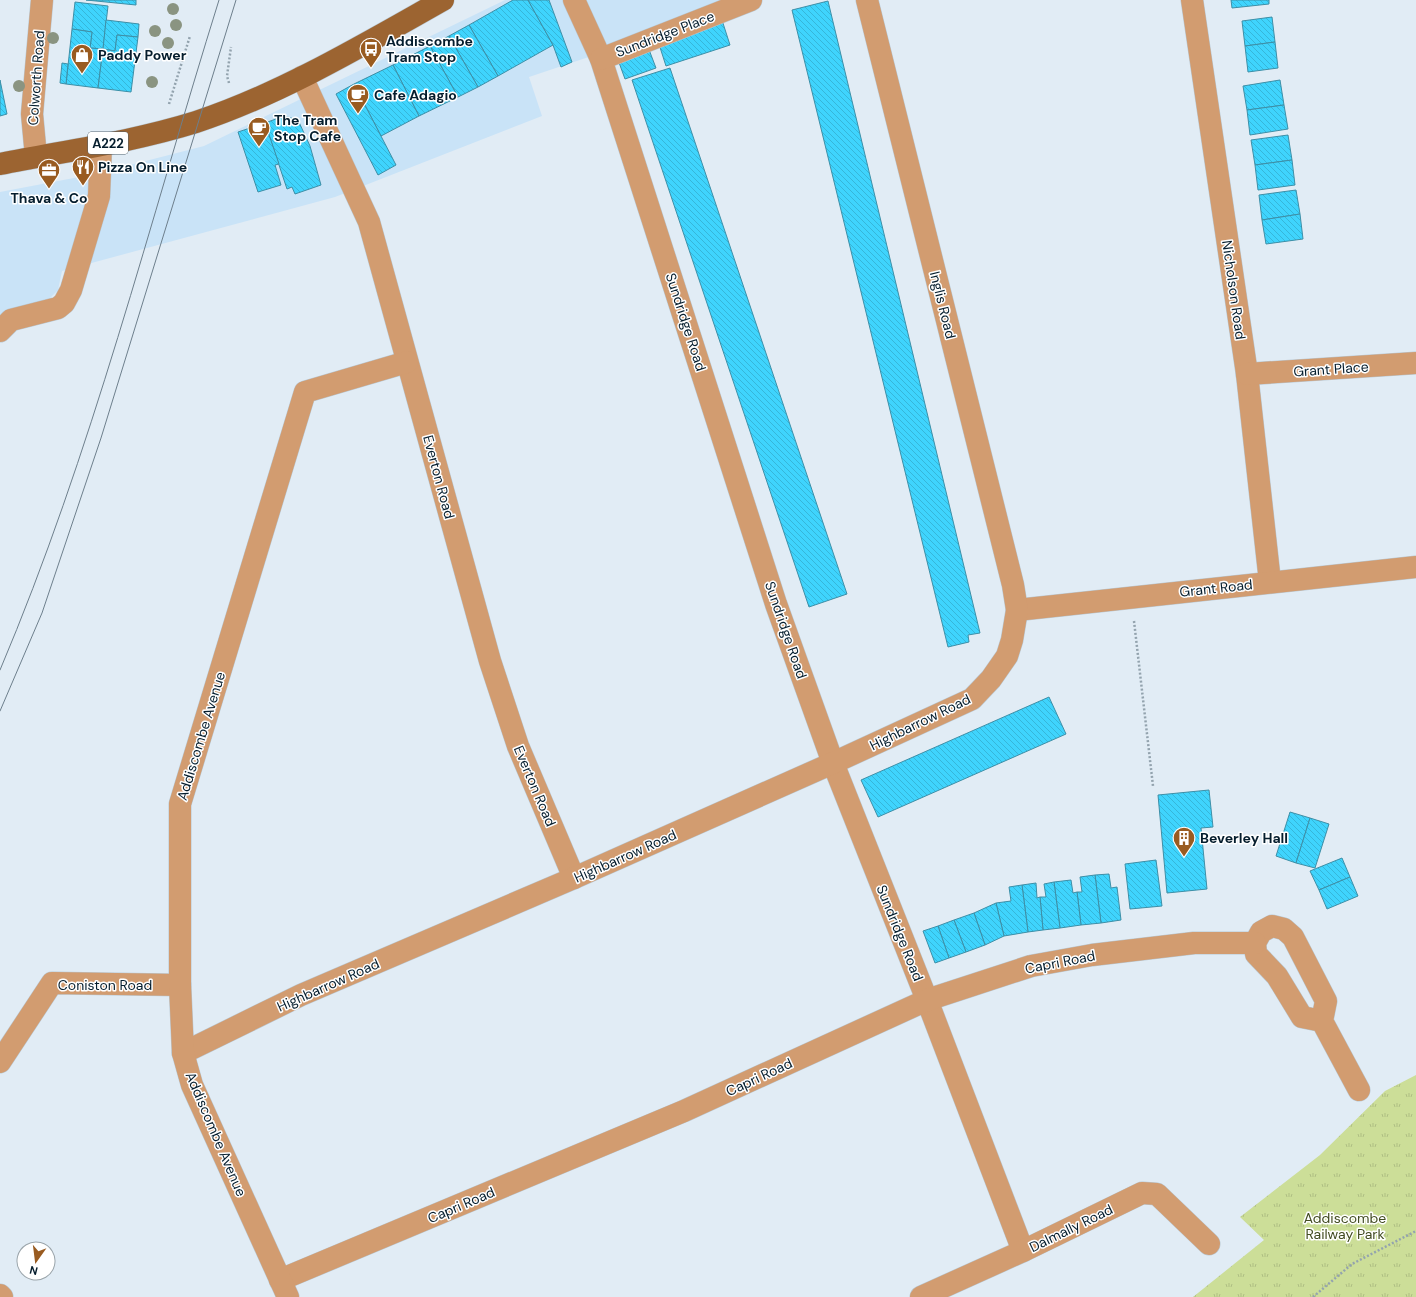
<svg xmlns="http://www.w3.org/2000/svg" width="1416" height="1297" font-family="'DM Sans',sans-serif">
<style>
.built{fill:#c9e3f7}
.park{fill:url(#park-tufts)}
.building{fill:url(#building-back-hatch);stroke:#3d8fa7}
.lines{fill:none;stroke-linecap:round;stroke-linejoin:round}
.minor-casing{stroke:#b9c7d1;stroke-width:23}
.major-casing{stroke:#b9c7d1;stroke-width:23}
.path{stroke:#93a3ae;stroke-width:2.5;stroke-dasharray:2 2;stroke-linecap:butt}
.minor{stroke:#d29c70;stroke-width:22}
.major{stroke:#9c6431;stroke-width:22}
.tram{stroke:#6d7f8c;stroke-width:1}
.tree{fill:#8a9481}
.labels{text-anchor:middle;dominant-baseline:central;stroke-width:3;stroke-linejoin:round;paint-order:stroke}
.shield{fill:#fff;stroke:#50616c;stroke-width:1}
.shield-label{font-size:13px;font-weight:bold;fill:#051d2d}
.street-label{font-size:14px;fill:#051d2d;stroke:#fff}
.poi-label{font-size:14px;font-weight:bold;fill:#051d2d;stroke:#fff;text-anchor:start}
.park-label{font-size:14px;fill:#424c22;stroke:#fff}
</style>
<defs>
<pattern id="park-tufts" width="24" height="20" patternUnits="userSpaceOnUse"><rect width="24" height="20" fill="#ccde98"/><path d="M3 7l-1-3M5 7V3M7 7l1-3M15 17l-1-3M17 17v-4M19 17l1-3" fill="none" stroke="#aebe83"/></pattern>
<pattern id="building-back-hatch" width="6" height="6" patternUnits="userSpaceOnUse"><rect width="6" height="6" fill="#3fd4fd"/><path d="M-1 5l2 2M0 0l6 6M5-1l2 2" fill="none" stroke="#36b6d9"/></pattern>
</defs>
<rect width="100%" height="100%" fill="#e1ecf5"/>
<!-- built -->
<polygon class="built" points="505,0 759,0 529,77 542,116 335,197 62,271 58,290 43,305 0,315 0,192 95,174 204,146"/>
<!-- park -->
<polygon class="park" points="1416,1075 1416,1297 1193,1297 1264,1240 1240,1217 1320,1155 1385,1091"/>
<!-- building -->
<g class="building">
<polygon points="86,0 136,0 136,5"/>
<polygon points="513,0 528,0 553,45 498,76 469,25"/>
<polygon points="528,0 549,0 572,62 561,67 553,45"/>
<polygon points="1231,0 1269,0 1269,4 1232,8"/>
<polygon points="828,1 980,633 968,635 969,642 948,647 792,10"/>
<polygon points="75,2 108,6 103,49 90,48 92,32 72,29"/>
<polygon points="721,17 730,45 666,66 657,38"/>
<polygon points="1272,17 1275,42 1245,46 1242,21"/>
<polygon points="106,20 139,24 138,37 117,35 115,51 103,49"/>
<polygon points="469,25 498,76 478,87 449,36"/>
<polygon points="72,29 92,32 90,48 103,49 98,88 66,84"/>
<polygon points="117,35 138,37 131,92 98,88 103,49 115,51"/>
<polygon points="449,36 478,87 458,97 430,46"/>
<polygon points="1275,42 1278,68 1248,72 1245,46"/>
<polygon points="430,46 458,97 419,116 393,65"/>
<polygon points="648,47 656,68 625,79 617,57"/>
<polygon points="62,63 68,64 66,84 60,83"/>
<polygon points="393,65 419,116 381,136 354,84"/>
<polygon points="670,68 847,594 809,607 632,80"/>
<polygon points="0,80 7,114 0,116"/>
<polygon points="1280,80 1284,105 1247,110 1243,86"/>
<polygon points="354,84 396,165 378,175 336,94"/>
<polygon points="1284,105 1288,129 1250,135 1247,110"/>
<polygon points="284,116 298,120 310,146 321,185 295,194 292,187 287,189 265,123"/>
<polygon points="265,123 279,164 275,165 281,185 258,192 238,132"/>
<polygon points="1288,135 1292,160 1255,165 1251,140"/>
<polygon points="1292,160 1295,185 1258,190 1255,165"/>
<polygon points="1296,190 1300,214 1262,220 1259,195"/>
<polygon points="1300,214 1303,239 1266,244 1262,220"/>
<polygon points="1049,697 1066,734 878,817 861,780"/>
<polygon points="1209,790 1213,827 1201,828 1207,889 1167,893 1158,795"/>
<polygon points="1290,812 1310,818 1296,863 1276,856"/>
<polygon points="1310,818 1329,824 1315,868 1296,863"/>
<polygon points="1342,858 1350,877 1319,890 1310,871"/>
<polygon points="1156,860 1162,906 1130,909 1125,864"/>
<polygon points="1109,874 1111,888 1117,887 1121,920 1101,923 1095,875"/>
<polygon points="1095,875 1101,923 1081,925 1077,892 1082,892 1080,877"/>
<polygon points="1350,877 1358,896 1327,909 1319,890"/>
<polygon points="1071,880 1073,893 1077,892 1081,925 1060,928 1054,882"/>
<polygon points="1054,882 1060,928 1043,930 1040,897 1046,897 1044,884"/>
<polygon points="1036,883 1037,898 1040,897 1043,930 1028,932 1022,885"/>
<polygon points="1022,885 1028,932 1004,936 996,903 1011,901 1009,887"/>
<polygon points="996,903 1004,936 985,945 974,913"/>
<polygon points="974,913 985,945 966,952 954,920"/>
<polygon points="954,920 966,952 949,958 938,926"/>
<polygon points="938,926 949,958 935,963 923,931"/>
</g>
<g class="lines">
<!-- minor casing -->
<g class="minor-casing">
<g id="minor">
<polyline points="574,0 601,59 776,604 833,763 927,1000 1023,1251"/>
<polyline points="1192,0 1247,374 1270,582"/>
<polyline points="601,59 751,0"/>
<polyline points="302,77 369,222 490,661 518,746 574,878"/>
<polyline points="36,157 32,114 42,0"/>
<polyline points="0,331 11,320 58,308 64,303 71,290 99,196 101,145"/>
<polyline points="1247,374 1416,363"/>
<polyline points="1017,610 1416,567"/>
<polyline points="1322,1021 1302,1017 1277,976 1256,954 1255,943 1261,932 1272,926 1284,929 1293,937 1326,1001 1322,1021 1359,1090"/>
<polyline points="183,1053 301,995 574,878 833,763 972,699 991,679 1007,656 1012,640 1017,610 1013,585 867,0"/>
<polyline points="0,1062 52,983 180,985"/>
<polyline points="280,1280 684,1111 927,1000 1031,966 1092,955 1194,943 1255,943"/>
<polyline points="0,1295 2,1297"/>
<polyline points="288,1297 192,1085 183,1053 180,985 180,804 305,392 407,362"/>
<polyline points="921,1297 1023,1251 1142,1193 1157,1194 1209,1244"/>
</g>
</g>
<!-- major casing -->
<g class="major-casing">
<path id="major" d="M0,164C65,151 132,142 196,122C281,94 365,44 443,0"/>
</g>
<!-- path -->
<g class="path">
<polyline points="229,83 227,76 231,47"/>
<polyline points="169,104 190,36"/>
<polyline points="1134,621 1153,786"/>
<polyline points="1313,1297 1352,1264 1416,1231"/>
</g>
<!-- minor -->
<use href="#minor" class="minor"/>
<!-- major -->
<use href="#major" class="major"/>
<!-- tram -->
<g class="tram">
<path d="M0,670C92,453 149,224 219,0"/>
<polyline points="0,711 42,613 101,438 236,0"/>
</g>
</g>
<!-- trees -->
<g class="tree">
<circle cx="173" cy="9" r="6"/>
<circle cx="176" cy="25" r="6"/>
<circle cx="155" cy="31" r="6"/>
<circle cx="53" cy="38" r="6"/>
<circle cx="168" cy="43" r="6"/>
<circle cx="152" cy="82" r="6"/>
<circle cx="19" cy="86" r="6"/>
</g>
<!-- icons -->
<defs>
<g id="bus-pin" transform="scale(1.15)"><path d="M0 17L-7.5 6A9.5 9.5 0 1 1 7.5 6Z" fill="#995b20" stroke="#fff"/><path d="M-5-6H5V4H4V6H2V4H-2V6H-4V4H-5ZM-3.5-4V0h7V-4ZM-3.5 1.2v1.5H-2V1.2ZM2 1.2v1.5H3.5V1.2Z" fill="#fff"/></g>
<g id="shop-pin" transform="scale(1.15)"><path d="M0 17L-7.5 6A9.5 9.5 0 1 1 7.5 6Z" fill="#995b20" stroke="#fff"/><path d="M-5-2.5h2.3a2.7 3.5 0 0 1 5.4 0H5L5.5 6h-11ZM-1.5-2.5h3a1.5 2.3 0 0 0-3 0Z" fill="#fff"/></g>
<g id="cafe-pin" transform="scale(1.15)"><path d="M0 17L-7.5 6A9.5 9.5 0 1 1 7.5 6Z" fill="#995b20" stroke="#fff"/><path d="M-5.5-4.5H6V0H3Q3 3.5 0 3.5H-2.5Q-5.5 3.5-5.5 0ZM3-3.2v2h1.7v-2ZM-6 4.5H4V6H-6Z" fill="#fff"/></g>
<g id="restaurant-pin" transform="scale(1.15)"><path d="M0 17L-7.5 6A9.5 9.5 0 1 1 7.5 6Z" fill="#995b20" stroke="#fff"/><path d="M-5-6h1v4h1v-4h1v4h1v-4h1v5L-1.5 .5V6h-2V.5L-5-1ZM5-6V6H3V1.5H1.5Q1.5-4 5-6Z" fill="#fff"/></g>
<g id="office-pin" transform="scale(1.15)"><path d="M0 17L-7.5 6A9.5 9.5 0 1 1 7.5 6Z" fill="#995b20" stroke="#fff"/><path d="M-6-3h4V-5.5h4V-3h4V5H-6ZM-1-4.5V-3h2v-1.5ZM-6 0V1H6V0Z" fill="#fff"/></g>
<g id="building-pin" transform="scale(1.15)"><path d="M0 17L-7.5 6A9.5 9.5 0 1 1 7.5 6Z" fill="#995b20" stroke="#fff"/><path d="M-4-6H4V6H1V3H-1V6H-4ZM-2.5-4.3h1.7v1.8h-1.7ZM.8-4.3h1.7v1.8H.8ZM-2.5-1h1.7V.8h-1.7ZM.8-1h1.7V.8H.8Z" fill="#fff"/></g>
</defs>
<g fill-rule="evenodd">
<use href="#bus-pin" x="371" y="49"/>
<use href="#shop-pin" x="82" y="55"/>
<use href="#cafe-pin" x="358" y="95"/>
<use href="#cafe-pin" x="259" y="128"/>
<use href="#restaurant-pin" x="83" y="167"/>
<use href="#office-pin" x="49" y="170"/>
<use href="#building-pin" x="1184" y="838"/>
</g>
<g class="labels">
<!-- shield labels -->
<rect class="shield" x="88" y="132" width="40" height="22" rx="3"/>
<g class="shield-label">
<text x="108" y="143">A222</text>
</g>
<!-- street labels -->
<g class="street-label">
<text transform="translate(665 34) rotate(-21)">Sundridge Place</text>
<text transform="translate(36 78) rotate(-86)">Colworth Road</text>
<text transform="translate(1234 290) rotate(82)">Nicholson Road</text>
<text transform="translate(943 305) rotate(76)">Inglis Road</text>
<text transform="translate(686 322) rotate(72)">Sundridge Road</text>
<text transform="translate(1331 369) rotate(-4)">Grant Place</text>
<text transform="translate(439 477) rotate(75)">Everton Road</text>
<text transform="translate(1216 588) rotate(-6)">Grant Road</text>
<text transform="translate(786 630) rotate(71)">Sundridge Road</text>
<text transform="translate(920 722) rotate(-26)">Highbarrow Road</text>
<text transform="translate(201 736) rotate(-73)">Addiscombe Avenue</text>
<text transform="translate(535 786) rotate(67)">Everton Road</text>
<text transform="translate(625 856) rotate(-24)">Highbarrow Road</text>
<text transform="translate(900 933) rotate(68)">Sundridge Road</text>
<text transform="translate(1060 962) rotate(-11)">Capri Road</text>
<text x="105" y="985">Coniston Road</text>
<text transform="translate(328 985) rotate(-24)">Highbarrow Road</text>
<text transform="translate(759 1077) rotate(-25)">Capri Road</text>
<text transform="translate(216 1134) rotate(67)">Addiscombe Avenue</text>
<text transform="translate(461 1205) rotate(-23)">Capri Road</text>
<text transform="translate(1071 1228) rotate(-26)">Dalmally Road</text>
</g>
<!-- poi labels -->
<g class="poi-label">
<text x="386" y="41">Addiscombe<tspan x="386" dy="16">Tram Stop</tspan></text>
<text x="98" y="55">Paddy Power</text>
<text x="374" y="95">Cafe Adagio</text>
<text x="274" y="120">The Tram<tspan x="274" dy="16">Stop Cafe</tspan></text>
<text x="98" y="167">Pizza On Line</text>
<text x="49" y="198" text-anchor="middle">Thava &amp; Co</text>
<text x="1200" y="838">Beverley Hall</text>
</g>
<!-- park labels -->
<g class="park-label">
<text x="1345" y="1218">Addiscombe<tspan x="1345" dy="16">Railway Park</tspan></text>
</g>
</g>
<!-- north arrow -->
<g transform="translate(36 1261) rotate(194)"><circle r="19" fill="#ffffff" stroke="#9ba5ab"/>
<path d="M0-3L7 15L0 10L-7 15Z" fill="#995b20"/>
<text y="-6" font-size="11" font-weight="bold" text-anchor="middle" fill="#051d2d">N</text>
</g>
</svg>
